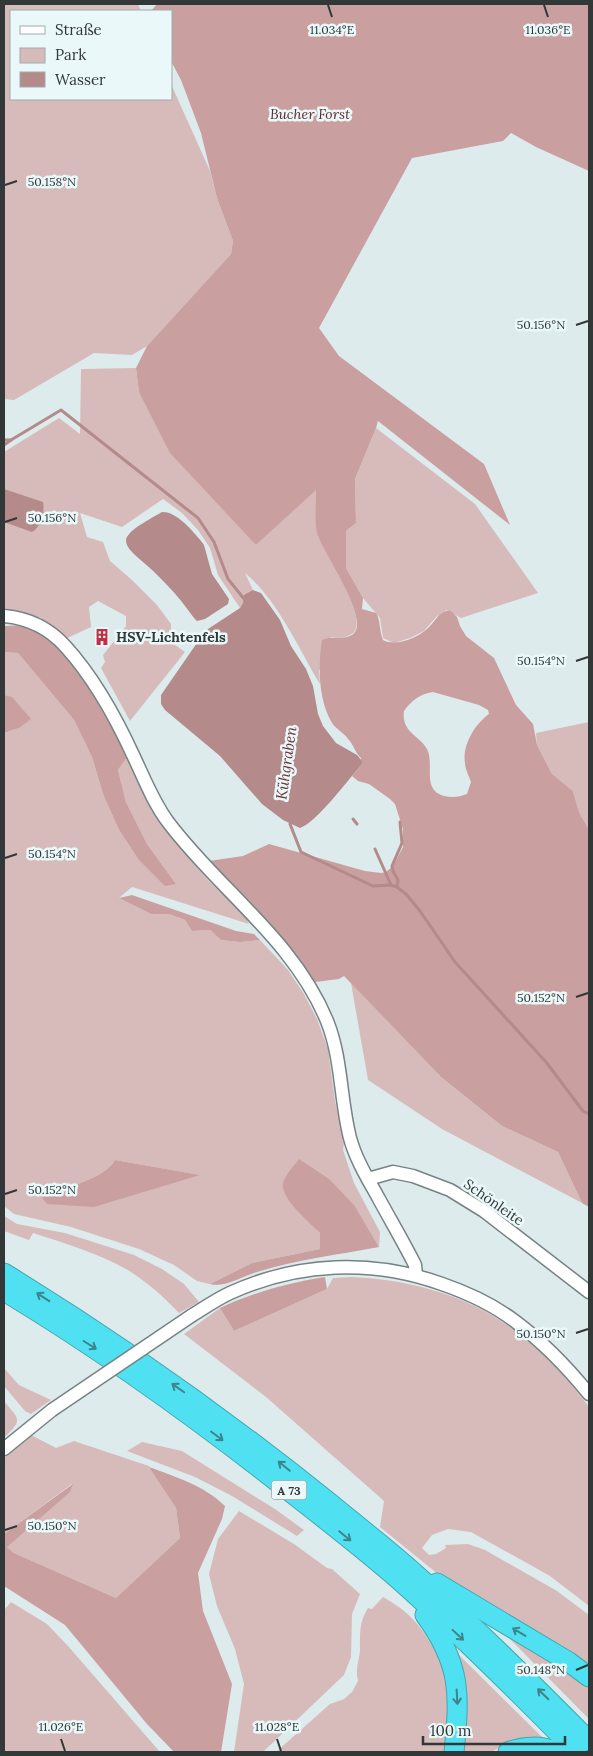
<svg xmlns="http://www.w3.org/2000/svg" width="593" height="1756" font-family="Lora,serif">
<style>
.green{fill:#d7bbba;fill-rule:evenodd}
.forest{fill:#ca9f9f;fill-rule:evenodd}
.water{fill:#b48a8a}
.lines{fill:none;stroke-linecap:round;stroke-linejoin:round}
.stream{stroke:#b48a8a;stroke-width:3}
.minor-casing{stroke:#768384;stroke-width:15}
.highway-casing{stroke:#45a6b0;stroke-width:21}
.minor{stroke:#fff;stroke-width:12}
.highway{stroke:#4fe1f1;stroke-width:19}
.minor-bridge-casing{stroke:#768384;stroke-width:15;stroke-linecap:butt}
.minor-bridge{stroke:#fff;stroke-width:12}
.oneway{stroke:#3f848b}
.ticks{fill:none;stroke:#323738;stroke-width:2}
.labels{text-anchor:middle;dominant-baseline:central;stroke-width:5;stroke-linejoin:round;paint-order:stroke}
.shield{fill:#eaf8fa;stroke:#697172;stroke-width:1}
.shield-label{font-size:12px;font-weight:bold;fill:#323738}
.park-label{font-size:14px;font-style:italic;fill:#632b2d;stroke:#eaf8fa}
.poi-label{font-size:14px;font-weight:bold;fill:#323738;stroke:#eaf8fa;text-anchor:start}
.street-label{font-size:14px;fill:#323738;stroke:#eaf8fa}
.water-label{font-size:15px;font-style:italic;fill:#6e3536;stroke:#eaf8fa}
.ticks-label{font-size:12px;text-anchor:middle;fill:#323738;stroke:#eaf8fa;stroke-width:5;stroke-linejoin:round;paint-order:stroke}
</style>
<rect width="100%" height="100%" fill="#ddebed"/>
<!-- green -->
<g class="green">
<polygon points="4,4 138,4 141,11 11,11 11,99 171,99 171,84 210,171 217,198 233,241 231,254 147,346 132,355 94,353 14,400 4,399"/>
<path d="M136,368L139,392L256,545L316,489C316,501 315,525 318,535C323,552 375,624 350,635C344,638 337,639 331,637L319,671L320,684C299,649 277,599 245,573L253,590L240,608L218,575L210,548L198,530L182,513L163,499L122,527L80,513L87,537L103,542L110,561L132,580L157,605L171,624V642L185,652L130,721L101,668L105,662L103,655L126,626V616L98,601L89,607L91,627L63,640L39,623L42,618L4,608V452L59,418L80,434L81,369Z"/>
<polygon points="376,428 475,504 538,593 461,618 446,610 436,617 424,631 410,638 394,643 383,638 380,618 363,598 346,568 346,531 356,523 355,479"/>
<path d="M4,652L18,653L74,720L92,757L103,794L119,830L138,859L176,884L147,844L126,802L118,770L128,756L148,802L172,838L208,880L245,916L249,924L132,887L119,898L151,914H169L185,920L192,931L210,930L221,940L240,942L260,940L288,970L304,994L317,1019L328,1049L335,1101L344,1141L343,1150L354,1183L380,1232L379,1247L355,1206L300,1213L320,1233V1249L252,1263L210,1284L197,1281L174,1265L139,1249L71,1227L14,1214L4,1206V733L19,728L12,698L4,695ZM115,1160L199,1175L49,1193C68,1187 105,1178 115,1160Z"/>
<polygon points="589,722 589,830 579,812 573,791 552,774 537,745 536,733"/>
<polygon points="351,983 441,1077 502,1126 558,1152 582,1203 442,1129 368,1080"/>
<path d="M4,1216L17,1224L65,1233L134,1255L162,1269L184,1284L199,1302L179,1313C163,1296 146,1281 126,1269C97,1253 64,1243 33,1233L29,1240L4,1231Z"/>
<path d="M351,1277C404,1279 459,1293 503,1322C537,1344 565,1376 589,1407V1606L550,1576L471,1532L448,1529L432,1535L422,1548L429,1555L436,1554L446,1548L445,1545L468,1544L485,1550L557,1591L589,1615V1670L439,1575L380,1527L384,1501L266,1397L184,1334L220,1308L234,1331L327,1289L333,1278Z"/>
<polygon points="4,1368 19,1385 51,1400 31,1414 25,1411 4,1386"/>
<path d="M4,1401C20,1421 23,1419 4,1438Z"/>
<polygon points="31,1435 56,1448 74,1441 149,1466 176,1508 180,1538 116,1598 14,1553 6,1546 69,1492 72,1484 4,1534 4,1458"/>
<polygon points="142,1442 182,1451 275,1509 304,1530 297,1536 232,1496 195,1477 127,1451"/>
<polygon points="239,1511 294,1544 327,1568 332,1569 360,1594 352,1614 351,1657 344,1675 263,1752 234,1752 244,1684 235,1649 217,1606 209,1574 218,1539"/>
<path d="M383,1597C409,1612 419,1623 434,1649V1644L447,1676L448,1711L446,1752H276L330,1704L344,1699L352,1692L358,1681C355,1668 359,1662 360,1650C360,1634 359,1622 368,1608L372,1609Z"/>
<polygon points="11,1602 47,1624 68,1646 160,1752 4,1752 4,1607 5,1609"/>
<polygon points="499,1628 568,1670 589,1687 589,1719"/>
<polygon points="459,1655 543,1738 540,1740 508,1743 491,1752 461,1752 456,1656"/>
</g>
<!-- forest -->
<g class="forest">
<path d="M157,4H589V171L536,147L511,133L503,141L412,158L319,328L339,356L484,464L510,525L378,421L376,428L355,479L356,523L346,531V568L363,598L362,609L376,613C381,621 379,631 383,640C396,647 417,638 427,629C436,622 439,609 451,611L457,617L460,626L466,636L494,658L516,705L533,724L537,745L552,774L573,791L579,812L589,830V1207L582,1203L558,1152L502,1126L441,1077L344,976L339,979L315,982L295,955L209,861L243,856L269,844L365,871L381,873L386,872L393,866L403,847V829L395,804L390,799L369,784L358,781L352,776L361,765V758C355,753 354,745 348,739C344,733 336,729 332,723C318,700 318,665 322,640C331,635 348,642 355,632C367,615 325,555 318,536C314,525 316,502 316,490L256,545L170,453L139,392L136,368L147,346L231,254L233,241L217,198L201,133L181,80L171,61V11H151ZM433,692L479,705L488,710L489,714C475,724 462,745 465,763C465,769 469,776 471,782L467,794C459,797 453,798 444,796C421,789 435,765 427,749C419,735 401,732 404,711C412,700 420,694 433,692Z"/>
<polygon points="27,625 48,636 61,649 96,691 128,756 118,770 126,802 147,844 176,884 165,886 138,859 119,830 103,794 92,757 74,720 18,653 4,652 4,626"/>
<polygon points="4,695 12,697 31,719 19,728 4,733"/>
<polygon points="132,895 236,931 254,934 260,940 240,942 221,940 210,930 192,931 185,920 169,914 151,914 119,898"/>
<path d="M299,1159L329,1179L355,1206L379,1247C337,1255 294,1260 254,1273C241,1277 224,1288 210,1284L252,1263L320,1249V1233C310,1223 280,1198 283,1183C285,1175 294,1166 299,1159Z"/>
<path d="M115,1160L200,1175L94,1207L47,1204L42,1198L49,1193C68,1187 105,1178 115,1160Z"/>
<path d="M325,1277L327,1289L234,1331L220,1308C255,1292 287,1283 325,1277Z"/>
<path d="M149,1467C176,1477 205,1486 225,1506L222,1519L198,1573L203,1611L232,1684L221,1752H174L147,1724L65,1625L4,1586V1534L73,1484L70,1492L7,1547L14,1553L116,1598L180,1538L176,1508Z"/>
</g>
<!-- water -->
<g class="water">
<path d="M4,489L43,502C45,513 41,527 32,532L4,522Z"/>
<path d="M162,512C176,511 193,531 201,541L204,545L212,574L229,599L228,604L205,619L197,621L194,618C177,594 159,575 136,556C132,552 126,547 126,540C127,530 154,517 162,512Z"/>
<path d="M253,590L261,593L280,620L291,646L306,669L313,686L318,714L323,726L336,743L357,755L362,761L361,765C349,779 316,823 300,828L283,820L262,804L220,756L165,710L161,704V695L199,640L208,629L240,608L243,603L244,595Z"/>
</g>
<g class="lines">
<!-- stream -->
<g class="stream">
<polyline points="4,440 11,440 61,410 198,518 214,542 228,579 245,600"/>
<polyline points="4,445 11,440"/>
<polyline points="353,819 357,824"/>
<polyline points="291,820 290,824 301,852 373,886 391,885 397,887 406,894 420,911 455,962 546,1062 583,1111 589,1114"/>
<polyline points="375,849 391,885"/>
<polyline points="397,887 398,880 393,871 392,866 402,843 400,822"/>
</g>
<!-- minor casing -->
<g class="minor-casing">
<g id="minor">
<path d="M4,616C28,618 50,629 66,647C94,678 116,718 133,755C144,778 153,802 168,822C219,890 294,940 327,1021C342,1058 340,1099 350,1138C356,1160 368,1179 379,1199C391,1221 404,1243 415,1265L416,1275"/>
<polyline points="368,1179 393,1172 413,1176 450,1190 484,1211 589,1292"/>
<path d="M191,1316C204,1308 217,1299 230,1293C298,1262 372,1259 442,1284C468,1293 494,1305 516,1322C544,1343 567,1367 589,1394"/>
<polyline points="4,1449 52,1410"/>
</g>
</g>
<!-- highway casing -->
<g class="highway-casing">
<g id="highway">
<path d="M4,1273C118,1343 227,1420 331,1504C355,1524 380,1543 404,1564C468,1620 529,1680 589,1741"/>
<path d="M4,1291C100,1349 191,1414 280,1484C320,1515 360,1546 398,1579C460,1634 519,1693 577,1752"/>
<polyline points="437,1583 569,1662 589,1677"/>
<path d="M425,1615C461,1664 460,1694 454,1752"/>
<path d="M508,1752C522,1746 542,1745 556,1752"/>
</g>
</g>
<!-- minor -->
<use href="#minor" class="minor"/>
<!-- highway -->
<use href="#highway" class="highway"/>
<!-- minor-bridge casing -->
<g class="minor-bridge-casing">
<polyline id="minor-bridge" points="52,1410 191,1316"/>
</g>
<!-- minor-bridge -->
<use href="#minor-bridge" class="minor-bridge"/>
</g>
<!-- one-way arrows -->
<defs><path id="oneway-shaft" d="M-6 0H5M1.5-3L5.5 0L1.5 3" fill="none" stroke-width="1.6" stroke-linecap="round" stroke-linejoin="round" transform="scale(1.25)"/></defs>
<g class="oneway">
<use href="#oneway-shaft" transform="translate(43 1297) rotate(-147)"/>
<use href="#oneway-shaft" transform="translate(90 1345) rotate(32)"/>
<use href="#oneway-shaft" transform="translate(178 1388) rotate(-145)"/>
<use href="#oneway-shaft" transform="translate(217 1436) rotate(37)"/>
<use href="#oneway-shaft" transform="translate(284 1466) rotate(-141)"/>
<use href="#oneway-shaft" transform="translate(345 1536) rotate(39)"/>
<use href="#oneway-shaft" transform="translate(519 1632) rotate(-149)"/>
<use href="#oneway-shaft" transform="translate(458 1635) rotate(43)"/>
<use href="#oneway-shaft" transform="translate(543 1694) rotate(-136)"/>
<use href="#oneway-shaft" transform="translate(457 1697) rotate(87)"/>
</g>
<!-- ticks -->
<path class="ticks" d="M328,5L332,17M544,5L548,17M5,185L17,181M576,325L588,321M5,522L17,518M576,661L588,657M5,858L17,854M576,997L588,993M5,1194L17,1190M576,1333L588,1329M5,1530L17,1526M576,1670L588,1665M61,1739L65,1751M277,1739L281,1751"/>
<!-- icons -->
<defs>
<g id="building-bare" transform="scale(1.35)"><path d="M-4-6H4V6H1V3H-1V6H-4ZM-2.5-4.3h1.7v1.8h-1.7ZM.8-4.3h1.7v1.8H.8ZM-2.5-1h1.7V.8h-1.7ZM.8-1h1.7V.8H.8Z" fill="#c13042" stroke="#eaf8fa" stroke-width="2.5" paint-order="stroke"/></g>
</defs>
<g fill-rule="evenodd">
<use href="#building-bare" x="102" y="637"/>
</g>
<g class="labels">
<!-- shield labels -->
<rect class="shield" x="271.5" y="1480.5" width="35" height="19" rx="4"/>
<g class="shield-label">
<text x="289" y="1490">A 73</text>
</g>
<!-- park labels -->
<g class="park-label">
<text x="310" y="114">Bucher Forst</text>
</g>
<!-- poi labels -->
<g class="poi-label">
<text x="116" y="637">HSV-Lichtenfels</text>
</g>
<!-- street labels -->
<g class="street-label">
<text transform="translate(494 1202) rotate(35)">Schönleite</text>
</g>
<!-- water labels -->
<g class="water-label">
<text transform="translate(286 763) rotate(-82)">Kühgraben</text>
</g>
</g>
<g class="ticks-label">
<text x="332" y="34">11.034°E</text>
<text x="548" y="34">11.036°E</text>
<text x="52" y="186">50.158°N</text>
<text x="541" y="329">50.156°N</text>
<text x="52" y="522">50.156°N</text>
<text x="541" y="665">50.154°N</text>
<text x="52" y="858">50.154°N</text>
<text x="541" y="1002">50.152°N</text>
<text x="52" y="1194">50.152°N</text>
<text x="541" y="1338">50.150°N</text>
<text x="52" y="1530">50.150°N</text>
<text x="541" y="1674">50.148°N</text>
<text x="61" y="1731">11.026°E</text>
<text x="277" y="1731">11.028°E</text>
</g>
<!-- border -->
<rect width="593" height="1756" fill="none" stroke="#323738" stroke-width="10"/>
<!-- legend -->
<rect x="10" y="10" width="162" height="90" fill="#eaf8fa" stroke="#a0abac"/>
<rect x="20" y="26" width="25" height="8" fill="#ffffff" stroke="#a0abac"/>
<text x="55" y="35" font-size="15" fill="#323738">Straße</text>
<rect x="20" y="48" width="25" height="15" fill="#d7bbba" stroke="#a0abac"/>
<text x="55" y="60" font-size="15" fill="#323738">Park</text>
<rect x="20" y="72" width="25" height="15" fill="#b48a8a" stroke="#a0abac"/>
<text x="55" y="85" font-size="15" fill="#323738">Wasser</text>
<!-- scale -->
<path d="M423 1736v8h142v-8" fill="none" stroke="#323738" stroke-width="2.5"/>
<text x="430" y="1736" font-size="15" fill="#323738" stroke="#eaf8fa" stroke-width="4" paint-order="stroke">100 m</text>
</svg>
